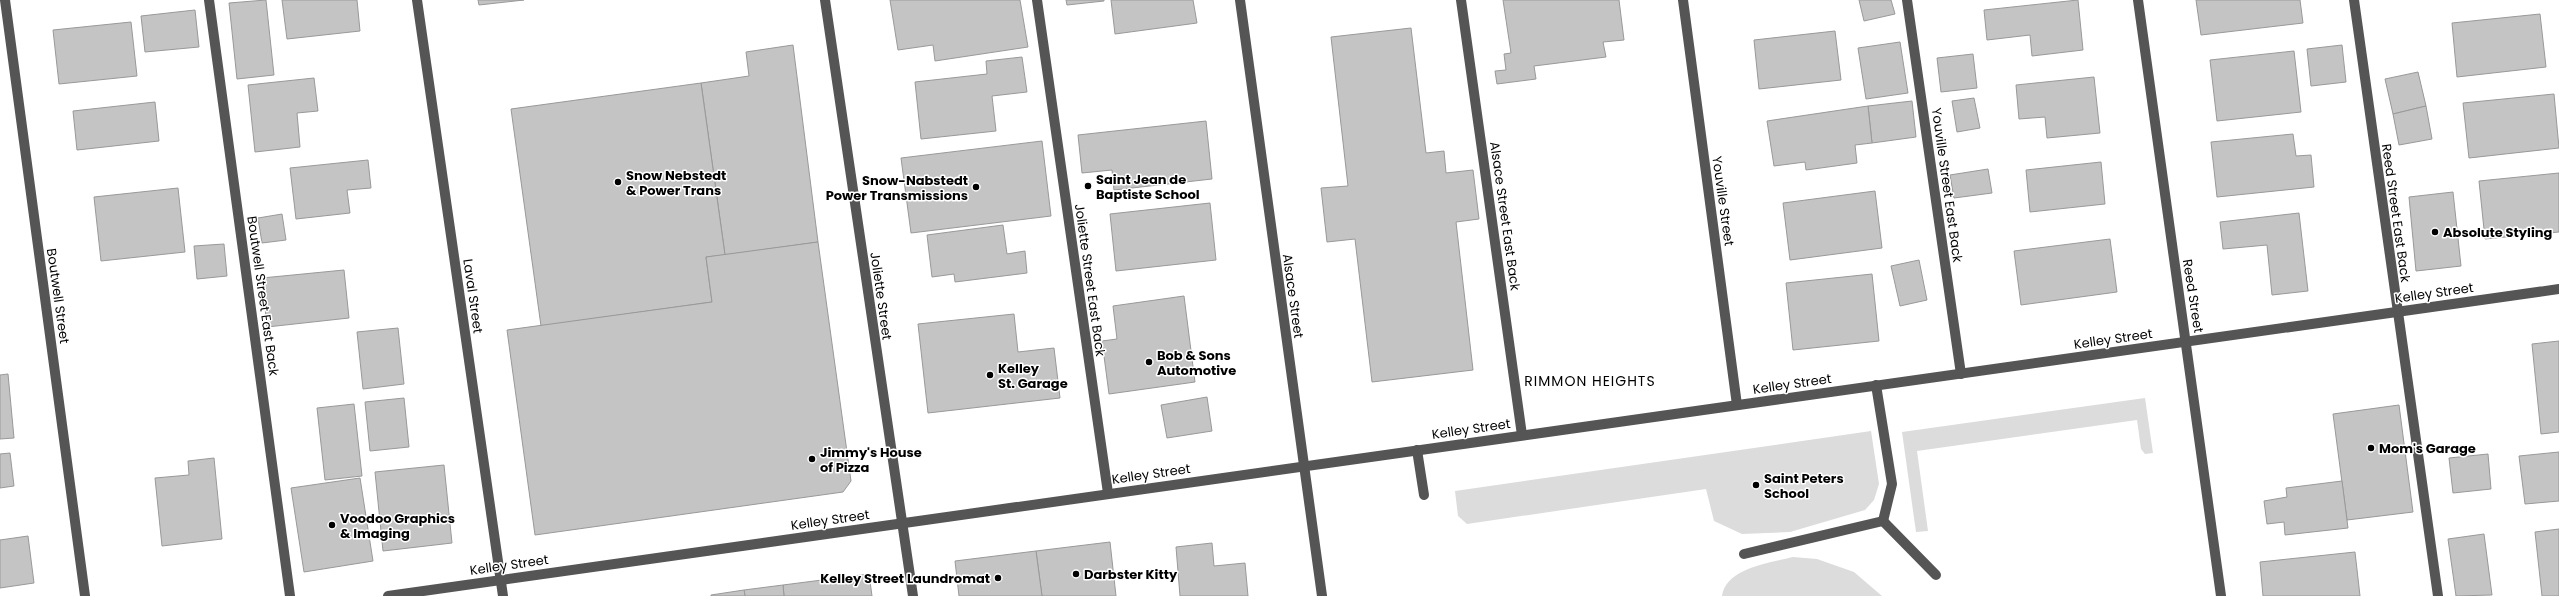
<svg xmlns="http://www.w3.org/2000/svg" width="2559" height="596" font-family="Poppins,sans-serif">
<style>
.green{fill:#dcdcdc}
.building{fill:#c4c4c4;stroke:#999}
.lines{fill:none;stroke-linecap:round;stroke-linejoin:round}
.minor{stroke:#555;stroke-width:10}
.poi-dot{fill:#000;stroke:#fff;stroke-width:1.5}
.labels{text-anchor:middle;dominant-baseline:central;stroke-width:3;stroke-linejoin:round;paint-order:stroke}
.poi-label{font-size:13px;font-weight:bold;fill:#000;stroke:#fff;text-anchor:start}
.street-label{font-size:13px;fill:#000;stroke:#fff}
.neighbourhood-label{font-size:14px;letter-spacing:1px;fill:#000;stroke:#fff}
</style>
<rect width="100%" height="100%" fill="#fff"/>
<!-- green -->
<g class="green">
<polygon points="2145,398 2153,453 2145,454 2141,449 2137,420 1917,451 1928,531 1916,532 1902,432"/>
<polygon points="1871,431 1879,484 1874,500 1865,510 1790,532 1742,534 1714,521 1706,489 1467,524 1458,516 1455,491"/>
<path d="M1793,557L1817,559L1854,572L1882,596H1722C1726,568 1770,563 1793,557Z"/>
</g>
<!-- building -->
<g class="building">
<polygon points="266,0 274,75 237,79 229,3"/>
<polygon points="282,0 357,0 360,31 287,39"/>
<polygon points="478,0 524,0 479,5"/>
<polygon points="890,0 1020,0 1028,47 935,61 933,45 898,50"/>
<polygon points="1066,0 1104,0 1104,1 1067,5"/>
<polygon points="1111,0 1193,0 1197,23 1115,34"/>
<polygon points="1503,0 1619,0 1624,40 1603,42 1606,57 1534,66 1536,79 1497,84 1495,71 1506,70 1504,54 1511,53"/>
<polygon points="1859,0 1891,0 1895,14 1864,21"/>
<polygon points="2078,0 2083,50 2032,56 2030,35 1987,40 1984,10"/>
<polygon points="2196,0 2300,0 2303,23 2201,35"/>
<polygon points="195,10 199,47 145,52 141,16"/>
<polygon points="2540,14 2546,67 2457,77 2452,23"/>
<polygon points="131,22 137,76 59,84 53,30"/>
<polygon points="1411,28 1426,153 1444,151 1446,173 1473,170 1479,219 1456,222 1473,370 1372,382 1355,239 1327,242 1321,188 1348,186 1331,37"/>
<polygon points="1835,31 1841,80 1759,89 1754,40"/>
<polygon points="1900,42 1908,93 1866,99 1858,48"/>
<polygon points="793,45 818,242 725,255 701,83 749,76 746,52"/>
<polygon points="2342,45 2346,82 2311,86 2307,49"/>
<polygon points="2294,51 2301,112 2217,121 2210,60"/>
<polygon points="1973,54 1977,88 1941,92 1937,58"/>
<polygon points="1022,57 1027,92 992,96 996,131 921,139 915,82 987,74 986,61"/>
<polygon points="2418,72 2426,106 2393,114 2385,79"/>
<polygon points="2094,77 2100,133 2047,138 2045,117 2019,119 2016,85"/>
<polygon points="314,78 318,111 297,113 300,147 255,152 248,85"/>
<polygon points="701,83 725,255 706,257 712,302 541,326 511,109"/>
<polygon points="2554,94 2559,148 2469,158 2463,103"/>
<polygon points="1974,98 1980,128 1957,132 1952,101"/>
<polygon points="1912,101 1916,137 1872,143 1868,106"/>
<polygon points="155,102 159,141 77,150 73,111"/>
<polygon points="1868,106 1872,143 1855,145 1857,163 1806,170 1805,162 1774,166 1767,121"/>
<polygon points="2426,106 2432,139 2399,145 2393,114"/>
<polygon points="1206,121 1212,179 1114,190 1112,170 1082,173 1078,135"/>
<polygon points="2293,134 2296,156 2311,155 2314,187 2217,197 2211,142"/>
<polygon points="1042,141 1051,216 911,233 901,158"/>
<polygon points="368,160 371,188 347,190 350,213 296,219 290,168"/>
<polygon points="2101,162 2105,204 2030,212 2026,170"/>
<polygon points="1988,169 1992,193 1954,198 1950,175"/>
<polygon points="2559,173 2559,232 2485,239 2479,181"/>
<polygon points="178,188 185,252 101,261 94,197"/>
<polygon points="1875,191 1882,248 1790,260 1783,203"/>
<polygon points="2453,192 2461,266 2416,271 2409,197"/>
<polygon points="1210,203 1216,260 1116,271 1110,214"/>
<polygon points="2299,213 2308,291 2272,295 2267,245 2223,249 2220,222"/>
<polygon points="282,214 286,240 262,243 258,218"/>
<polygon points="1003,225 1007,254 1025,251 1027,273 955,282 954,274 932,277 927,235"/>
<polygon points="2110,239 2117,292 2021,305 2014,251"/>
<polygon points="818,242 851,481 843,492 535,535 507,330 712,302 706,257"/>
<polygon points="224,244 227,276 197,279 194,246"/>
<polygon points="1919,260 1927,300 1900,306 1891,266"/>
<polygon points="344,270 349,318 267,327 262,278"/>
<polygon points="1872,274 1879,341 1793,350 1786,283"/>
<polygon points="1184,296 1195,382 1109,394 1102,341 1117,339 1113,306"/>
<polygon points="1014,314 1018,352 1054,348 1060,398 928,413 918,324"/>
<polygon points="398,328 404,384 363,389 357,332"/>
<polygon points="2559,341 2559,432 2541,434 2532,344"/>
<polygon points="8,374 14,438 0,439 0,375"/>
<polygon points="1207,397 1212,431 1167,438 1161,405"/>
<polygon points="404,398 409,447 370,451 365,402"/>
<polygon points="354,404 362,476 325,480 317,408"/>
<polygon points="2399,405 2413,512 2347,520 2333,414"/>
<polygon points="2559,452 2559,501 2525,504 2519,456"/>
<polygon points="10,453 14,486 0,488 0,454"/>
<polygon points="2488,454 2491,489 2453,493 2449,458"/>
<polygon points="214,458 222,539 162,546 155,478 189,475 188,461"/>
<polygon points="444,465 452,543 383,551 375,472"/>
<polygon points="360,478 373,561 304,572 291,488"/>
<polygon points="2342,481 2348,528 2285,535 2284,522 2267,524 2264,501 2287,497 2286,488"/>
<polygon points="2559,529 2559,596 2542,596 2535,532"/>
<polygon points="2484,534 2492,595 2456,596 2448,539"/>
<polygon points="28,536 34,583 0,588 0,540"/>
<polygon points="1110,542 1116,596 1042,596 1036,551"/>
<polygon points="1212,543 1214,566 1245,563 1248,596 1180,596 1176,547"/>
<polygon points="1036,551 1042,596 959,596 955,561"/>
<polygon points="2355,552 2360,596 2263,596 2260,562"/>
<polygon points="869,574 872,596 784,596 783,585"/>
<polygon points="783,585 784,596 745,596 744,590"/>
<polygon points="744,590 745,596 711,596 711,595"/>
</g>
<g class="lines">
<!-- minor -->
<g class="minor">
<polyline points="5,0 85,596"/>
<polyline points="209,0 290,596"/>
<polyline points="417,0 503,596"/>
<polyline points="825,0 913,596"/>
<polyline points="1037,0 1108,493"/>
<polyline points="1240,0 1322,596"/>
<polyline points="1461,0 1522,435"/>
<polyline points="1683,0 1737,405"/>
<polyline points="1907,0 1961,374"/>
<polyline points="2138,0 2221,596"/>
<polyline points="2354,0 2438,596"/>
<polyline points="1417,450 1424,495"/>
<polyline points="1883,521 1936,575"/>
<polyline points="1744,554 1883,521 1892,484 1876,385"/>
<polyline points="388,596 2559,289"/>
</g>
</g>
<!-- markers -->
<g class="poi-dot">
<circle cx="618" cy="182" r="4"/>
<circle cx="1088" cy="186" r="4"/>
<circle cx="976" cy="187" r="4"/>
<circle cx="2435" cy="232" r="4"/>
<circle cx="1149" cy="362" r="4"/>
<circle cx="990" cy="375" r="4"/>
<circle cx="2371" cy="448" r="4"/>
<circle cx="812" cy="459" r="4"/>
<circle cx="1756" cy="485" r="4"/>
<circle cx="332" cy="525" r="4"/>
<circle cx="1076" cy="574" r="4"/>
<circle cx="998" cy="578" r="4"/>
</g>
<g class="labels">
<!-- poi labels -->
<g class="poi-label">
<text x="626" y="175">Snow Nebstedt<tspan x="626" dy="15">&amp; Power Trans</tspan></text>
<text x="1096" y="179">Saint Jean de<tspan x="1096" dy="15">Baptiste School</tspan></text>
<text x="968" y="180" text-anchor="end">Snow-Nabstedt<tspan x="968" dy="15">Power Transmissions</tspan></text>
<text x="2443" y="232">Absolute Styling</text>
<text x="1157" y="355">Bob &amp; Sons<tspan x="1157" dy="15">Automotive</tspan></text>
<text x="998" y="368">Kelley<tspan x="998" dy="15">St. Garage</tspan></text>
<text x="2379" y="448">Mom's Garage</text>
<text x="820" y="452">Jimmy's House<tspan x="820" dy="15">of Pizza</tspan></text>
<text x="1764" y="478">Saint Peters<tspan x="1764" dy="15">School</tspan></text>
<text x="340" y="518">Voodoo Graphics<tspan x="340" dy="15">&amp; Imaging</tspan></text>
<text x="1084" y="574">Darbster Kitty</text>
<text x="990" y="578" text-anchor="end">Kelley Street Laundromat</text>
</g>
<!-- street labels -->
<g class="street-label">
<text transform="translate(1947 185) rotate(82)">Youville Street East Back</text>
<text transform="translate(1723 201) rotate(82)">Youville Street</text>
<text transform="translate(2396 213) rotate(82)">Reed Street East Back</text>
<text transform="translate(1505 216) rotate(82)">Alsace Street East Back</text>
<text transform="translate(1090 280) rotate(82)">Joliette Street East Back</text>
<text transform="translate(2434 293) rotate(-8)">Kelley Street</text>
<text transform="translate(58 296) rotate(82)">Boutwell Street</text>
<text transform="translate(263 296) rotate(82)">Boutwell Street East Back</text>
<text transform="translate(473 296) rotate(82)">Laval Street</text>
<text transform="translate(881 296) rotate(82)">Joliette Street</text>
<text transform="translate(1293 296) rotate(82)">Alsace Street</text>
<text transform="translate(2193 296) rotate(81)">Reed Street</text>
<text transform="translate(2113 339) rotate(-8)">Kelley Street</text>
<text transform="translate(1792 384) rotate(-8)">Kelley Street</text>
<text transform="translate(1471 429) rotate(-8)">Kelley Street</text>
<text transform="translate(1151 474) rotate(-8)">Kelley Street</text>
<text transform="translate(830 520) rotate(-8)">Kelley Street</text>
<text transform="translate(509 565) rotate(-8)">Kelley Street</text>
</g>
<!-- neighbourhood labels -->
<g class="neighbourhood-label">
<text x="1590" y="381">RIMMON HEIGHTS</text>
</g>
</g>
</svg>
